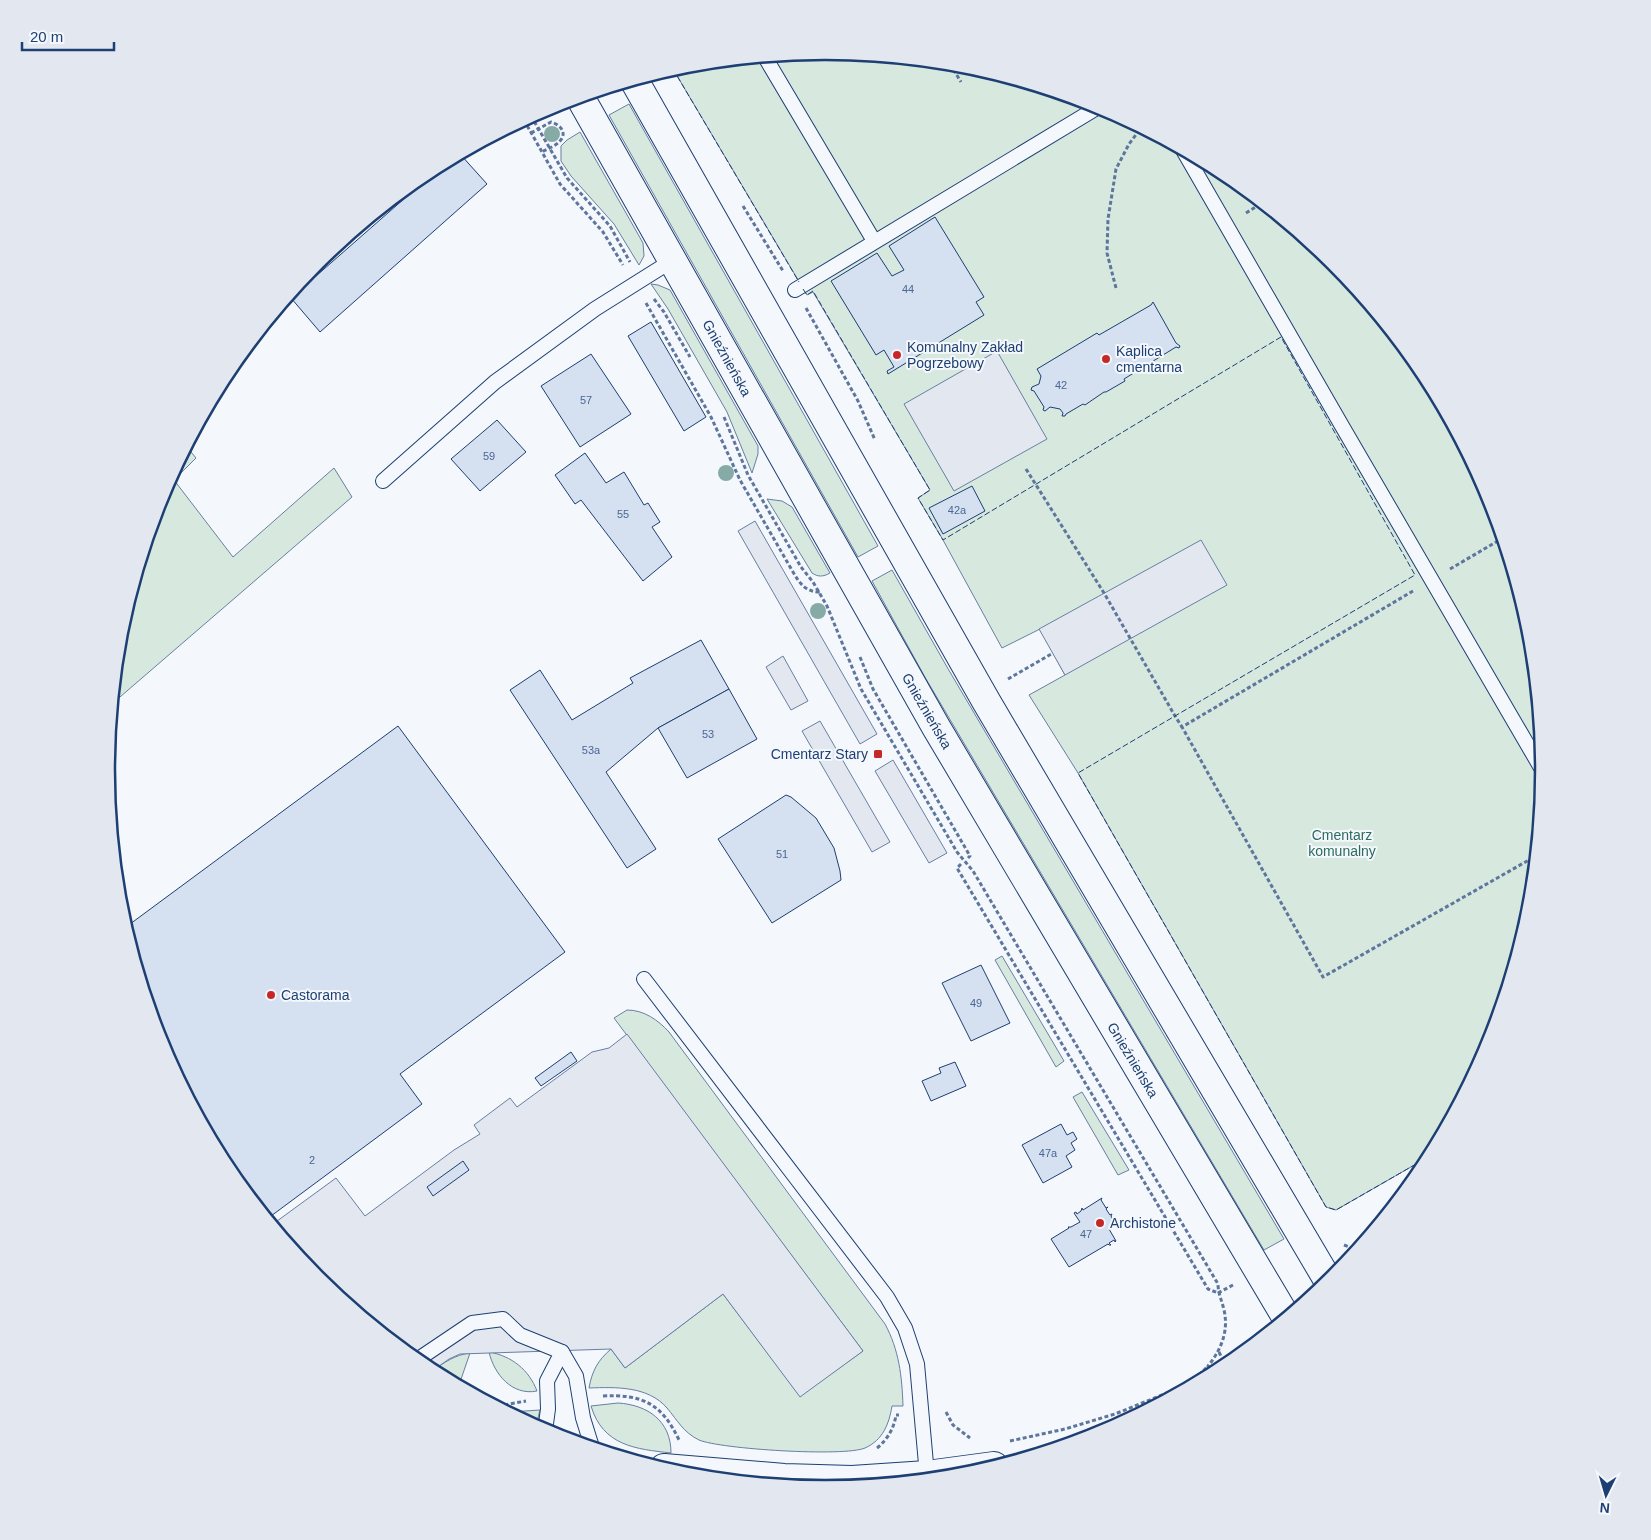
<svg xmlns="http://www.w3.org/2000/svg" width="1651" height="1540" font-family="Arial,sans-serif">
<style>
.green{fill:#d7e8df;stroke:#687fa3}
.parking{fill:#e3e8f0;stroke:#687fa3}
.building{fill:#d5e0f0;stroke:#1d3f73}
.lines{fill:none;stroke-linecap:round;stroke-linejoin:round}
.lane-casing{stroke:#1d3f73;stroke-width:16}
.secondary-casing{stroke:#1d3f73;stroke-width:30}
.path{stroke:#5e769c;stroke-width:3;stroke-dasharray:4 2.5;stroke-linecap:butt}
.lane{stroke:#f4f7fb;stroke-width:14}
.secondary{stroke:#f4f7fb;stroke-width:28}
.fence{stroke:#1d3f73;stroke-width:1;stroke-dasharray:6 2.5;stroke-linecap:butt}
.tree{fill:#86aba6}
.poi-dot{fill:#c62828;stroke:#f4f7fb;stroke-width:2}
.labels{text-anchor:middle;dominant-baseline:central;stroke-width:4;stroke-linejoin:round;paint-order:stroke}
.number-label{font-size:11px;fill:#4b6792}
.poi-label{font-size:14px;fill:#1d3f73;stroke:#f4f7fb;text-anchor:start}
.street-label{font-size:14px;fill:#1d3f73;stroke:#f4f7fb}
.park-label{font-size:14px;fill:#2c6c60;stroke:#f4f7fb}
.rim{fill:none;stroke:#1d3f73;stroke-width:2.5}
</style>
<rect width="100%" height="100%" fill="#f4f7fb"/>
<!-- green -->
<g class="green">
<polygon points="826,51 966,65 1101,106 1225,173 1334,262 1423,371 1490,495 1530,630 1544,770 1530,911 1489,1045 1430,1156 1336,1210 1326,1207 1078,773 1029,695 1065,675 1040,629 1002,648 943,540 918,498 930,490 813,292 807,295 673,69 686,65"/>
<path d="M563,102L566,108C557,113 547,120 537,113L551,106Z"/>
<polygon points="629,104 878,546 858,557 609,115"/>
<polygon points="580,132 643,243 644,256 639,265 614,224 571,176 561,161 561,146 567,140"/>
<polygon points="651,284 658,285 670,290 758,446 758,454 752,473 727,412 668,309"/>
<polygon points="187,447 196,458 174,480 233,557 334,468 352,497 113,703 121,629 162,495"/>
<path d="M767,499L782,501L792,507L830,573C823,577 818,577 812,573Z"/>
<polygon points="892,570 947,667 1284,1239 1264,1250 926,679 872,581"/>
<polygon points="1002,956 1064,1061 1056,1067 995,960"/>
<path d="M627,1010C644,1010 658,1020 669,1032L885,1324C899,1350 902,1376 903,1406H892C889,1424 883,1440 865,1448C844,1457 720,1449 699,1440C683,1432 678,1421 667,1408C648,1386 616,1387 589,1388C592,1371 598,1360 611,1349L625,1368L723,1294L800,1396L863,1351L614,1018Z"/>
<polygon points="1082,1092 1129,1170 1118,1175 1073,1097"/>
<path d="M489,1352C512,1356 529,1370 537,1391C512,1396 494,1374 489,1352Z"/>
<path d="M470,1353L459,1385L432,1371C445,1362 455,1355 470,1353Z"/>
<path d="M618,1403C648,1405 671,1421 671,1453C636,1449 603,1446 591,1406Z"/>
<polygon points="540,1410 536,1426 510,1412"/>
</g>
<!-- parking -->
<g class="parking">
<polygon points="997,351 1047,439 954,491 904,404"/>
<polygon points="755,521 877,734 860,744 738,531"/>
<polygon points="1201,540 1227,585 1065,675 1039,629"/>
<polygon points="783,656 808,701 791,710 766,667"/>
<polygon points="820,721 890,842 872,852 802,731"/>
<polygon points="893,760 947,853 929,863 875,771"/>
<polygon points="627,1034 863,1351 800,1397 723,1294 625,1368 611,1349 460,1354 449,1359 432,1371 426,1367 317,1278 273,1224 336,1178 365,1216 454,1150 480,1134 474,1125 510,1098 517,1107 592,1052 609,1048"/>
</g>
<!-- building -->
<g class="building">
<polygon points="460,154 487,184 320,332 291,298 446,162"/>
<polygon points="935,217 984,297 976,302 984,315 888,374 887,371 894,367 884,350 876,355 831,281 877,253 892,276 904,270 889,246"/>
<polygon points="1153,302 1176,343 1180,346 1179,348 1176,347 1124,379 1125,381 1106,392 1104,392 1085,405 1083,404 1066,414 1065,416 1062,416 1063,413 1060,409 1050,407 1045,411 1043,410 1044,407 1034,391 1031,390 1032,387 1039,384 1041,376 1037,369 1097,333 1099,335 1151,305"/>
<polygon points="651,322 706,417 684,431 628,336"/>
<polygon points="591,354 631,414 580,447 541,386"/>
<polygon points="497,420 526,452 480,491 451,459"/>
<polygon points="585,453 606,483 624,472 644,505 648,503 660,522 652,527 672,557 643,581 581,500 575,504 555,475"/>
<polygon points="972,486 985,511 943,534 929,508"/>
<polygon points="701,640 729,689 658,728 606,772 656,849 627,868 510,690 540,670 572,720 633,683 630,678"/>
<polygon points="729,689 757,739 687,778 658,728"/>
<polygon points="398,726 565,952 400,1074 422,1104 271,1216 249,1186 244,1189 228,1169 161,1045 126,927"/>
<polygon points="786,795 791,797 816,818 834,848 840,871 841,880 772,923 718,839"/>
<polygon points="981,965 1010,1023 971,1041 942,983"/>
<polygon points="571,1052 577,1061 541,1086 535,1078"/>
<polygon points="955,1062 966,1086 931,1101 922,1081 941,1073 939,1068"/>
<polygon points="1061,1124 1067,1135 1073,1132 1077,1139 1071,1143 1075,1150 1066,1156 1072,1167 1043,1183 1022,1145"/>
<polygon points="463,1161 469,1170 433,1196 427,1187"/>
<polygon points="1102,1198 1101,1200 1106,1208 1108,1207 1106,1209 1110,1215 1112,1214 1111,1216 1115,1224 1117,1224 1109,1229 1116,1241 1115,1242 1114,1240 1109,1243 1111,1245 1109,1245 1108,1244 1069,1267 1051,1239 1069,1228 1068,1227 1071,1227 1080,1222 1074,1213 1076,1212 1077,1214 1081,1211 1082,1208 1083,1210"/>
</g>
<g class="lines">
<!-- lane casing -->
<g class="lane-casing">
<g id="lane">
<polyline points="765,57 874,241"/>
<path d="M1183,150C1303,358 1422,566 1544,773"/>
<polyline points="795,290 1100,106"/>
<polyline points="383,481 495,382 595,309 673,260"/>
<polyline points="644,979 887,1297 905,1328 917,1364 927,1475"/>
<polyline points="417,1360 472,1323 503,1319 520,1335 562,1352 576,1376 583,1418 592,1447"/>
<polyline points="545,1431 548,1409 547,1381 562,1352"/>
</g>
</g>
<!-- secondary casing -->
<g class="secondary-casing">
<g id="secondary">
<polyline points="634,80 986,701 1329,1282"/>
<polyline points="580,97 936,727 1286,1317"/>
<polyline points="664,1468 784,1478 852,1480 927,1475 994,1466"/>
</g>
</g>
<!-- path -->
<g class="path">
<polyline points="950,64 961,82"/>
<polyline points="531,116 567,178 610,226 630,262"/>
<polyline points="524,120 560,184 603,232 623,265"/>
<path d="M531,133L551,122C559,124 568,132 560,141C556,146 547,149 542,152"/>
<polyline points="743,206 783,271"/>
<polyline points="1246,213 1262,203"/>
<polyline points="1116,288 1107,253 1108,219 1116,169 1129,144 1141,128"/>
<polyline points="654,299 664,312 690,357"/>
<path d="M646,303L711,417L740,480L793,572C800,584 806,592 820,592"/>
<polyline points="806,308 858,401 875,440"/>
<path d="M724,417L748,475L801,567L813,582L827,606L861,689L957,852L973,871L1218,1284C1218,1293 1222,1301 1224,1310C1229,1331 1221,1350 1208,1366L1212,1374"/>
<polyline points="1026,469 1104,593 1175,716 1182,727"/>
<polyline points="1450,569 1503,538"/>
<polyline points="1413,591 1182,727 1323,977 1536,856"/>
<polyline points="860,657 873,689 970,856 968,858"/>
<polyline points="1008,679 1053,653"/>
<polyline points="961,864 957,868 1208,1289 1218,1293"/>
<polyline points="1344,1245 1357,1250"/>
<polyline points="1218,1293 1233,1285"/>
<polyline points="1219,1352 1226,1366"/>
<path d="M603,1396C643,1394 662,1404 679,1440"/>
<polyline points="498,1406 526,1401"/>
<polyline points="946,1412 953,1425 970,1438"/>
<polyline points="1010,1441 1065,1429 1115,1414 1184,1386 1194,1380 1208,1366"/>
<path d="M877,1448C888,1439 894,1428 896,1415H899"/>
</g>
<!-- lane -->
<use href="#lane" class="lane"/>
<!-- secondary -->
<use href="#secondary" class="secondary"/>
<!-- fence -->
<g class="fence">
<polyline points="673,69 799,282"/>
<polyline points="803,289 807,295 813,291 930,490 918,498 943,540 1281,337 1415,575 1078,773 1326,1207 1336,1210 1430,1156"/>
</g>
</g>
<!-- trees -->
<g class="tree">
<circle cx="552" cy="134" r="8"/>
<circle cx="726" cy="473" r="8"/>
<circle cx="818" cy="611" r="8"/>
</g>
<!-- markers -->
<g class="poi-dot">
<circle cx="897" cy="355" r="5"/>
<circle cx="1106" cy="359" r="5"/>
<rect x="873" y="749" width="10" height="10" rx="2.5"/>
<circle cx="271" cy="995" r="5"/>
<circle cx="1100" cy="1223" r="5"/>
</g>
<g class="labels">
<!-- number labels -->
<g class="number-label">
<text x="908" y="289">44</text>
<text x="1061" y="385">42</text>
<text x="586" y="400">57</text>
<text x="489" y="456">59</text>
<text x="957" y="510">42a</text>
<text x="623" y="514">55</text>
<text x="708" y="734">53</text>
<text x="591" y="750">53a</text>
<text x="782" y="854">51</text>
<text x="976" y="1003">49</text>
<text x="1048" y="1153">47a</text>
<text x="312" y="1160">2</text>
<text x="1086" y="1234">47</text>
</g>
<!-- poi labels -->
<g class="poi-label">
<text x="907" y="347">Komunalny Zakład<tspan x="907" dy="16">Pogrzebowy</tspan></text>
<text x="1116" y="351">Kaplica<tspan x="1116" dy="16">cmentarna</tspan></text>
<text x="868" y="754" text-anchor="end">Cmentarz Stary</text>
<text x="281" y="995">Castorama</text>
<text x="1110" y="1223">Archistone</text>
</g>
<!-- street labels -->
<g class="street-label">
<text transform="translate(727 358) rotate(61)">Gnieźnieńska</text>
<text transform="translate(927 711) rotate(60)">Gnieźnieńska</text>
<text transform="translate(1133 1060) rotate(59)">Gnieźnieńska</text>
</g>
<!-- park labels -->
<g class="park-label">
<text x="1342" y="835">Cmentarz<tspan x="1342" dy="16">komunalny</tspan></text>
</g>
</g>
<!-- crop -->
<path d="M0 0H1651V1540H0ZM115 770a710 710 0 1 1 1420 0a710 710 0 1 1-1420 0Z" fill="#e3e8f0" fill-rule="evenodd"/>
<path class="rim" d="M115 770a710 710 0 1 1 1420 0a710 710 0 1 1-1420 0Z"/>
<!-- north arrow -->
<g transform="translate(1606 1495) rotate(185)" stroke="#f4f7fb" stroke-width="4" paint-order="stroke">
<path d="M0-4L9 19L0 12L-9 19Z" fill="#1d3f73"/>
<text y="-8" font-size="14" font-weight="bold" text-anchor="middle" fill="#1d3f73">N</text>
</g>
<!-- scale -->
<path d="M22 42v8h92v-8" fill="none" stroke="#1d3f73" stroke-width="2.5"/>
<text x="30" y="42" font-size="15" fill="#1d3f73" stroke="#f4f7fb" stroke-width="4" paint-order="stroke">20 m</text>
</svg>
